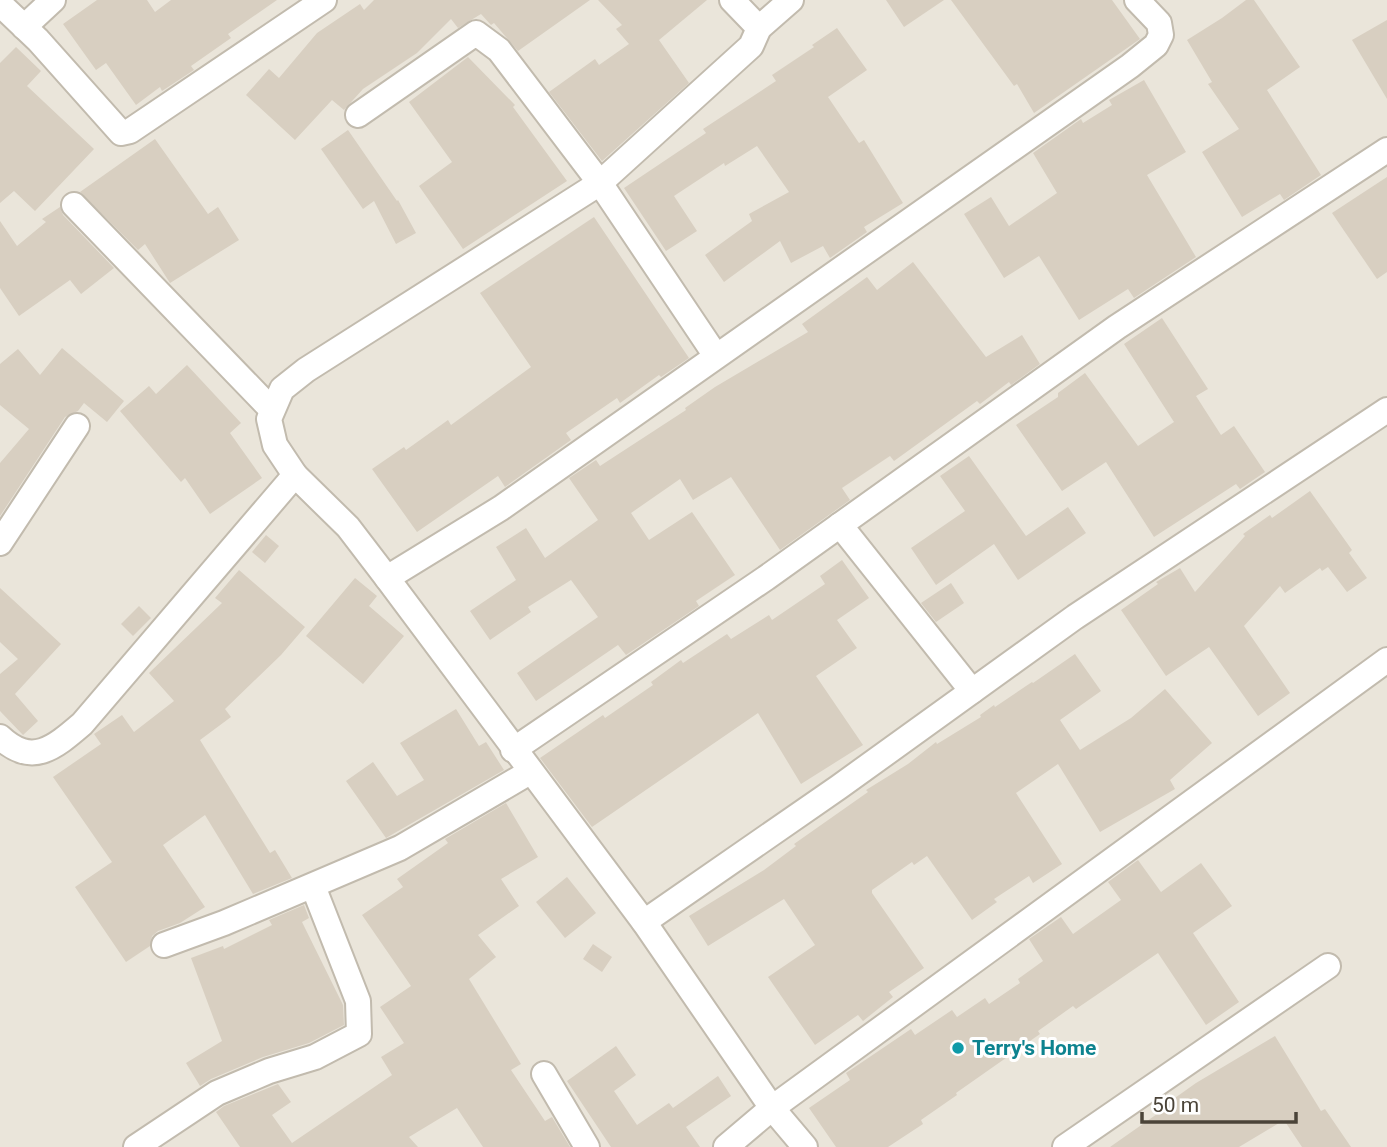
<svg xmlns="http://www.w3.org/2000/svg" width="1387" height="1147" font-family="Roboto,sans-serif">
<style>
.residential{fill:#eae5da}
.building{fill:#d8cfc1}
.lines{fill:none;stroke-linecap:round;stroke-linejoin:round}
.street-casing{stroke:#c2bbae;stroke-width:28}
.street{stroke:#fff;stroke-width:24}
.culture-dot{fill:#0f9aa8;stroke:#fff;stroke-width:2.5}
.labels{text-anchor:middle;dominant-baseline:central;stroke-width:6;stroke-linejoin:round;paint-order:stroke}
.culture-label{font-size:21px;font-weight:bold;fill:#0d838f;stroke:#fff;text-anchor:start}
</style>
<rect width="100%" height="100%" fill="#f6f3ec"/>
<!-- residential -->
<rect class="residential" x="0" y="0" width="1387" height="1147"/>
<!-- building -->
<g class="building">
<polygon points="97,0 147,0 155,12 171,0 277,0 228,34 231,38 191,66 194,70 162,91 160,87 136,105 106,63 96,70 63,24"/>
<polygon points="374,0 590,0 518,51 494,23 491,25 481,14 458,28 451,19 417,53 363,89 344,110 332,100 295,140 246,95 269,69 279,78 317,33 360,4 364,10"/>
<polygon points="598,0 707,0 659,40 689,83 602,161 549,92 595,59 599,65 629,44 616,29 622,25"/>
<polygon points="886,0 944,0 904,27"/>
<polygon points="951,0 1112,0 1140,39 1034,113 1017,84 1014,86"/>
<polygon points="1246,0 1254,0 1300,67 1267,90 1321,175 1284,200 1280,194 1242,217 1202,152 1239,129 1208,84 1212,82 1187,40 1222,18"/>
<polygon points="1387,20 1387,99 1352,40"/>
<polygon points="837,28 867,70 828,97 859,143 864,140 903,203 864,227 867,232 830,258 823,246 791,263 780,241 724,282 705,255 752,221 749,214 789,192 757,146 725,166 724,163 674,196 697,231 666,251 624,188 706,133 703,129 776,81 772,75 814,47 812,45"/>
<polygon points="16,47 41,71 27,86 94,149 35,211 14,191 0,203 0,63"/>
<polygon points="468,57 515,105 513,107 567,181 463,249 419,186 452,162 409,102"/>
<polygon points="1144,80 1186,152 1147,175 1196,257 1134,298 1128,289 1079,320 1039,256 1004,278 964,214 991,197 1009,226 1057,193 1033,153 1081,119 1083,123 1112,105 1109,100"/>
<polygon points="348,130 397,201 398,200 416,233 396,244 374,201 363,209 321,149"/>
<polygon points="155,139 208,214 218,207 239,240 170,283 145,244 138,250 80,192"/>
<polygon points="1387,177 1387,272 1377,279 1332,213"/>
<polygon points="60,207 63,215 114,268 81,294 70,280 19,316 0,288 0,221 17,246 46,222 42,219"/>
<polygon points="594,217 689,358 661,377 659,375 620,403 617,398 566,433 571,440 505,487 498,476 417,532 372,469 404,447 406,450 448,420 451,425 531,367 480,293"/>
<polygon points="913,262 986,357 1022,335 1040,364 1011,385 1009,382 980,404 977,401 894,461 890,456 842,488 850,500 780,550 731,477 693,500 680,479 631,513 649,540 692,512 735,575 696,601 699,606 626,655 618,645 536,701 517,673 598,617 571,580 528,607 531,612 490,640 470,611 516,580 496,547 526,528 545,558 598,520 569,478 596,460 600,466 686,410 685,408 715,387 808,332 802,324 867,277 877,290"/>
<polygon points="1162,318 1208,389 1196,396 1221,435 1234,426 1265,472 1240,489 1236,484 1154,537 1106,462 1062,491 1016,425 1058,397 1058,393 1085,373 1138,446 1174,422 1124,344"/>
<polygon points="62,348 124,401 107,422 84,403 78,411 65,417 0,516 0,463 29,429 0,405 0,364 18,349 40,375"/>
<polygon points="187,365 241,423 230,433 262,478 210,514 185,478 181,482 120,411 149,386 156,394"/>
<polygon points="969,456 1026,536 1068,507 1086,533 1018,580 994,544 936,585 911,548 965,511 940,476"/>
<polygon points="1310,491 1352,550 1349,553 1367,578 1347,592 1328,567 1322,571 1320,568 1285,593 1280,586 1244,626 1290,693 1258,716 1209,647 1166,676 1121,610 1158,584 1156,582 1180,568 1195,592 1245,536 1243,534 1270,515 1272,518"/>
<polygon points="266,535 279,546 265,563 252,552"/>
<polygon points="842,560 869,598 837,620 857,648 816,676 863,745 801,784 758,713 592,827 540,758 603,715 605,718 653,685 651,682 681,660 683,663 727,634 731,639 769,615 772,620 825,584 820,576"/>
<polygon points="239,570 305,627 281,655 225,709 231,717 200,740 270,853 275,850 292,878 253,894 205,815 163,845 205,907 180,923 158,931 152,936 150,946 126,962 75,887 112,862 53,777 101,744 94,734 122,715 134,732 174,701 149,673 222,603 215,598"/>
<polygon points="355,578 377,596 369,606 404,636 363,684 306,636"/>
<polygon points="951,583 964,603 936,622 921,603"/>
<polygon points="0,588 61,644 15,694 38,721 23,735 0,711 0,674 18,659 0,642"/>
<polygon points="139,606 151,618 133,636 121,624"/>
<polygon points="1075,654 1101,691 1060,720 1080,750 1131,718 1165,689 1212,743 1170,780 1175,789 1100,832 1058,764 1016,793 1062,864 1033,883 1029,876 994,899 997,902 972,920 927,856 914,865 912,862 872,890 872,893 924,968 889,992 893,997 863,1021 858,1015 815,1045 768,977 815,945 784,899 708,946 689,916 764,870 796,846 794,844 868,792 866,790 908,764 936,742 937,744 981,717 980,715 994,705 995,707 1032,682 1033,683"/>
<polygon points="456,709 479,746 486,742 504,770 386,838 346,781 373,762 397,796 424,780 400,743"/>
<polygon points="506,803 538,857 501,879 519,906 478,935 496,957 469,979 521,1064 511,1070 545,1121 552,1117 570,1147 483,1147 457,1108 409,1137 418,1147 240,1147 216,1112 224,1106 278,1084 291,1102 272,1115 292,1143 392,1075 381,1057 404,1043 380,1007 411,986 362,915 403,887 397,879 448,843 445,839"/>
<polygon points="1138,860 1161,892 1201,863 1232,906 1193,933 1239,1002 1206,1025 1158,953 1076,1009 1073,1006 1038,1031 1040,1034 956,1093 957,1095 921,1120 923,1124 888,1147 836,1147 809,1108 850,1080 846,1073 911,1029 915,1035 952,1010 957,1017 985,998 989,1004 1020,983 1018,979 1043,961 1029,939 1061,917 1073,934 1121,900 1108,882"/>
<polygon points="567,877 596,913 565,938 536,902"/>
<polygon points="304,905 309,918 302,922 343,1005 344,1025 309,1043 263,1057 211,1079 200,1086 186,1063 222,1041 191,958 223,946 224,949 272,925 269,920"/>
<polygon points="593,944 612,957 602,972 583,959"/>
<polygon points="1275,1036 1321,1111 1325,1109 1351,1147 1302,1147 1284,1120 1239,1147 1110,1147 1167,1107 1165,1105 1196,1083"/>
<polygon points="616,1046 636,1075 614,1091 637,1125 669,1103 673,1108 718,1076 731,1096 686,1127 700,1147 611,1147 567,1081"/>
</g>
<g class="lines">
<!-- street casing -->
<g class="street-casing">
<g id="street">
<polyline points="732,0 759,28"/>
<polyline points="0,4 38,40 121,133 130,131 324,0"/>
<polyline points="24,27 53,0"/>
<polyline points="358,115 476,33 499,50 600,183 716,356"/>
<polyline points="74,205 272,410"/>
<polyline points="295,475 348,527 387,578 644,922 772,1108 805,1147"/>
<polyline points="840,525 972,691"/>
<polyline points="0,543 77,426"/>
<polyline points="387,578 501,508 1130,66 1156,45 1161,35 1159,23 1137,0"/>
<path d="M0,737C32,767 54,748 82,724L295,475L275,445L269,419L282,389L306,370L600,183L751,46L759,28L791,0"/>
<polyline points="513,750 766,578 1117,327 1387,150"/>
<polyline points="644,922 839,787 1075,617 1387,410"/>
<polyline points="164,945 224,923 400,848 530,772"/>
<polyline points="544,1074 587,1147"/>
<polyline points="136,1147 217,1093 269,1071 315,1057 359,1034 358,1001 313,886"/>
<polyline points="726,1147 772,1108 1387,660"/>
<polyline points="1065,1147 1328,966"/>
</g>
</g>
<!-- street -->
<use href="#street" class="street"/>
</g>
<!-- markers -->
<circle class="culture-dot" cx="958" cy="1048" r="7"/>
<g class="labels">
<!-- culture labels -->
<g class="culture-label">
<text x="972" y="1048">Terry's Home</text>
</g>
</g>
<!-- scale -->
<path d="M1142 1112v10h154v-10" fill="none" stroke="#4b4439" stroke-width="3.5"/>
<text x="1152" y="1112" font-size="21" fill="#4b4439" stroke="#ffffff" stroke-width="5" paint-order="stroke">50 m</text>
</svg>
